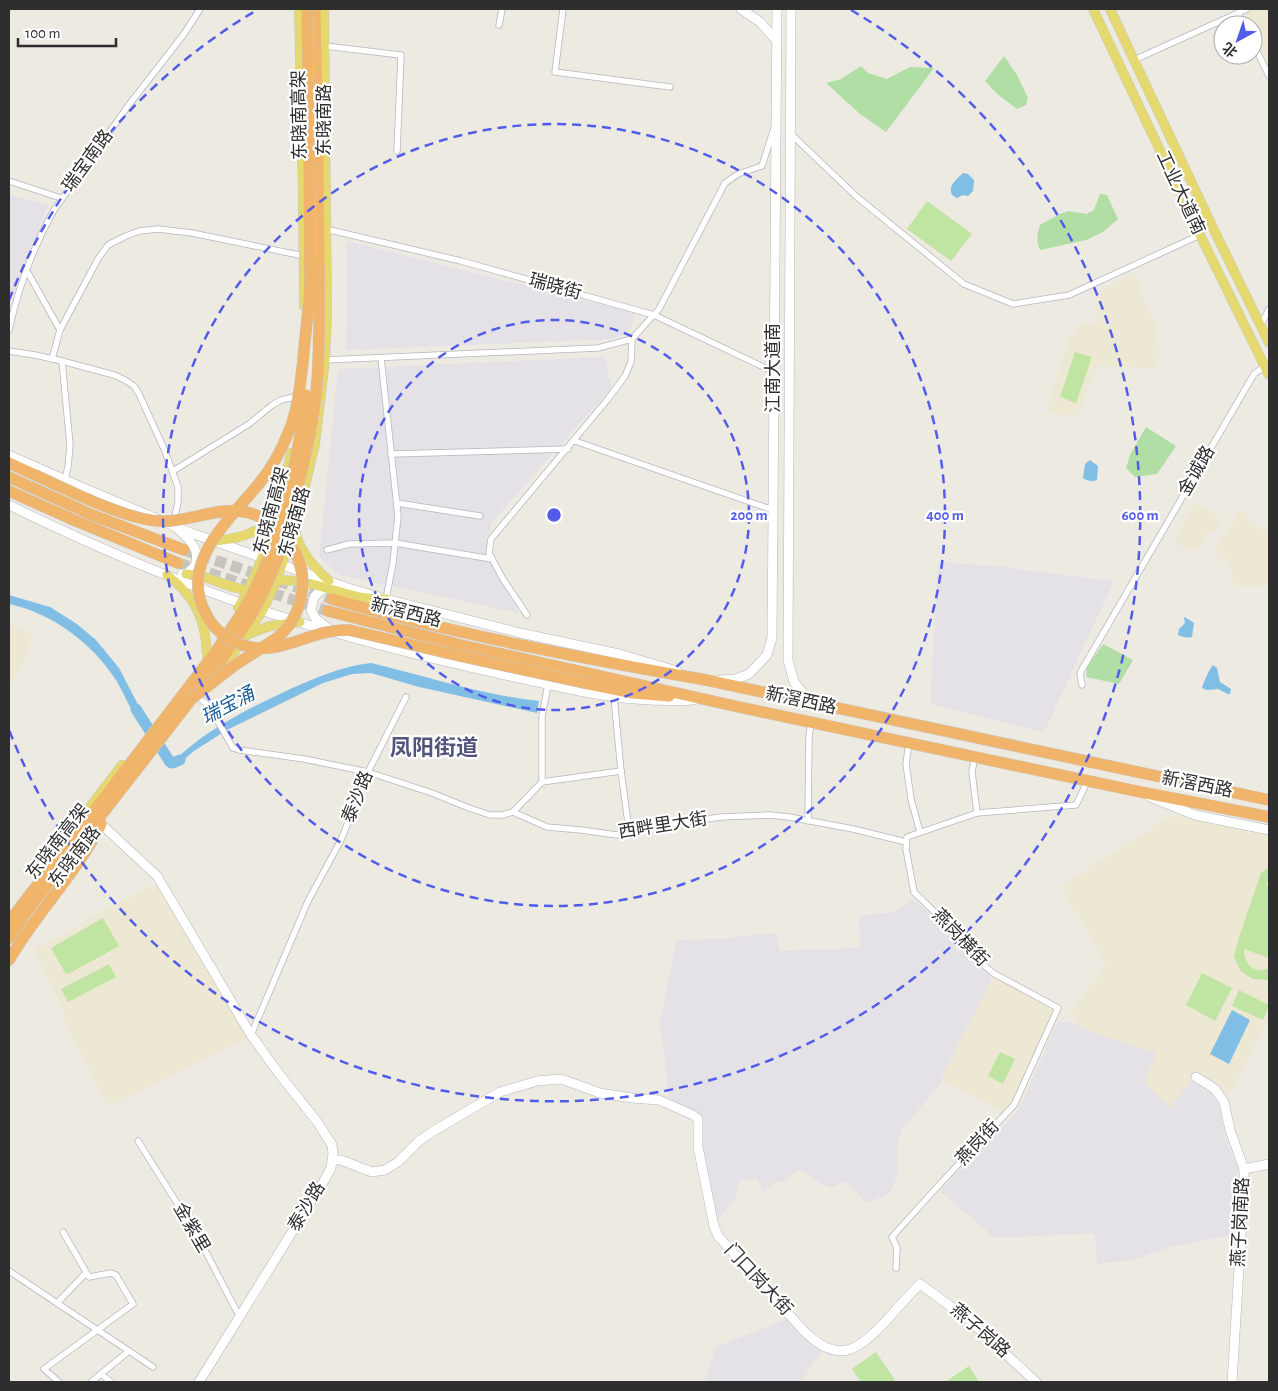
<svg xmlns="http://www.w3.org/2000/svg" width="1278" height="1391" font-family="'Alegreya Sans','Noto Sans SC',sans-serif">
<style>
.industrial{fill:#e4e1e7}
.education{fill:#ede8d3}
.green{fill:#b1dea4}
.pitch{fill:#c0e4a1}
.water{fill:#80bee5}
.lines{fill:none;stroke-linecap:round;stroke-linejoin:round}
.river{stroke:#80bee5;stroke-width:11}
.highway-tunnel{stroke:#c7c4be;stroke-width:11;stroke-dasharray:11 5.5;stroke-linecap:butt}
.street-casing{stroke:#b5b6c0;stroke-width:7}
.secondary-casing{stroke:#b5b6c0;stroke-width:10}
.primary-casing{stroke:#c9c9c9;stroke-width:10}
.highway-casing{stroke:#c9c9c9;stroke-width:12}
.street{stroke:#fff;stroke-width:5.5}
.secondary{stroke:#fff;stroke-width:9}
.primary{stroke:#e5d86f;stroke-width:9}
.highway{stroke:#f0b56a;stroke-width:11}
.highway-bridge-casing{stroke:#c9c9c9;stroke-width:12;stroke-linecap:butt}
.highway-bridge{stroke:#f0b56a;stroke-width:11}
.ring{fill:none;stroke:#525cea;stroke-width:2.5;stroke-dasharray:9 6}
.labels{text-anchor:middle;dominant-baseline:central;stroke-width:4.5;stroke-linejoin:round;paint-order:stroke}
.street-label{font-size:18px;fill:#2e2e2e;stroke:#fff}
.water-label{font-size:19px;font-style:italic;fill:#1a5c95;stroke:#fff}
.district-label{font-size:22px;font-weight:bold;fill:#51547b;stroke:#fff}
.centre{fill:#525cea;stroke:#fff;stroke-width:2.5}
.ring-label{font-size:15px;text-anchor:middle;font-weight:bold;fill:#525cea;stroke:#fff;stroke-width:4.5;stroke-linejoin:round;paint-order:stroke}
</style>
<rect width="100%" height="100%" fill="#edeae2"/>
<!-- industrial -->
<g class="industrial">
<polygon points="9,195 48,205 9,304"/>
<polygon points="347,241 635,313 630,331 611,339 346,350"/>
<polygon points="605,357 611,388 491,523 486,556 519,613 340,575 319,557 338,369"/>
<polygon points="938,562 1003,567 1114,581 1044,732 930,704"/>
<polygon points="913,900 921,906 952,934 969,959 989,974 991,981 943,1076 943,1080 902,1130 897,1147 898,1174 890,1193 867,1203 846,1181 830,1188 799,1170 787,1179 785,1183 779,1181 763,1192 757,1178 739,1181 735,1195 737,1197 716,1221 705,1169 701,1132 704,1119 670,1099 667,1087 665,1058 659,1026 677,940 718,939 777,933 779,951 860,948 859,915 887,913 896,911"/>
<polygon points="1058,1021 1078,1025 1106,1037 1156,1052 1170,1107 1193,1080 1213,1095 1220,1108 1225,1137 1238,1169 1234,1234 1166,1248 1133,1260 1097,1264 1095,1233 995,1238 940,1191 1015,1114 1022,1102"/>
<polygon points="789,1318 822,1351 801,1382 704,1382 716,1347"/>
</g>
<!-- education -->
<g class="education">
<polygon points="1254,9 1269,9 1269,64 1253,31 1253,25 1250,25 1244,14"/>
<polygon points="1133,272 1156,328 1160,358 1156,369 1099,366 1076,417 1046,412 1068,341 1080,324 1098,324 1095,294"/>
<polygon points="1193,504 1219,516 1219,522 1214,531 1208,533 1199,546 1191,551 1174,543"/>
<polygon points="1241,511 1261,530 1269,530 1269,585 1234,586 1230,563 1214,549"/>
<polygon points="9,623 32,636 27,657 9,686"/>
<polygon points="1173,815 1269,835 1269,1016 1232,1091 1213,1095 1192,1080 1170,1108 1145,1083 1156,1052 1106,1037 1078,1025 1072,1012 1107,965 1061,886"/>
<polygon points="158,885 249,1037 108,1106 65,1024 66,1019 35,949 145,888"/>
<polygon points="993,973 1058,1008 1014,1105 1005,1113 943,1080 942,1076 991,981"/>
</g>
<!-- green -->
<g class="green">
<polygon points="1004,56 1017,75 1028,98 1026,105 1017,109 996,93 985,81"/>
<polygon points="861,66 868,73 887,79 910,67 934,68 886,132 860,114 826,83 841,79"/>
<path d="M1100,194L1107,195L1118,219L1103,232L1086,240L1040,250C1036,240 1037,235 1040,225L1060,214L1068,211L1087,214L1094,210Z"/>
<polygon points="1146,427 1176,446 1157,474 1135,477 1126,468 1130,455"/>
<polygon points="1103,644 1133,660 1119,684 1086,677 1087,667"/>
</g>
<!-- pitch -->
<g class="pitch">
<polygon points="927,201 972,234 951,261 907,229"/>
<polygon points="1075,352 1092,357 1076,403 1060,397"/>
<path d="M1269,867V878L1266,885L1269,886V958L1244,949C1244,965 1254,974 1269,968V988H1267L1269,980L1253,979L1248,976L1241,971L1237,964L1234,956L1240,934L1261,873Z"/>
<polygon points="103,918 119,946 70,973 66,974 51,948"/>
<polygon points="109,964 116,977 68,1002 61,989"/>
<polygon points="1202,973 1232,988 1215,1021 1186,1005"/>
<polygon points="1239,990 1269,1005 1263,1020 1232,1006"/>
<polygon points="1000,1052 1015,1059 1003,1084 988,1076"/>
<polygon points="876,1352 895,1380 892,1382 861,1382 852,1369"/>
<polygon points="969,1366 979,1382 945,1382"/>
</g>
<!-- water -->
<g class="water">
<path d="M963,173L968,174L974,180L973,191L968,196L963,195L957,198L952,195C948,185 956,180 963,173Z"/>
<path d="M1090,460L1098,466L1097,480C1092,482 1087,481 1083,478L1085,464Z"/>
<path d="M9,595L50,607L77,624L96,640L119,668L145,718L139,724C131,710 124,694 116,680C92,643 52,613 9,604Z"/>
<path d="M1185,617L1194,623L1192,637C1187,638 1182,637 1178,635L1179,629L1185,623L1184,618Z"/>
<path d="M371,663C426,676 482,695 539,701L537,713L419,687L371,673L352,674L323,683L227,730L194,751L175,767L169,768L164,764L170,756L175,760C208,728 248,709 288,690C315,678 342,666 371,663Z"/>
<path d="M1213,665L1217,668L1220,682L1231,689L1230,694H1228L1218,689L1207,690L1202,688C1203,684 1209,669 1213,665Z"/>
<polygon points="1232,1010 1250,1020 1229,1064 1210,1054"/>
</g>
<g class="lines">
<!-- river -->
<polyline class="river" points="136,709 141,717 170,762 173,763 180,760"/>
<!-- highway-tunnel -->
<g class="highway-tunnel">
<polyline points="184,550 332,599"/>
<polyline points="178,563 328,611"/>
</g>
<!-- street casing -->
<g class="street-casing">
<g id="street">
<polyline points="563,9 555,72 670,87"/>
<polyline points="1238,13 1244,25"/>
<polyline points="499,25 502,9"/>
<polyline points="1253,43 1269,76"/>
<polyline points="325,46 401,55 397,151"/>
<polyline points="1134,60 1247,9"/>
<polyline points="791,134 857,197 964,284 1013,304 1069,295 1200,235"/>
<polyline points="9,181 61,198"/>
<polyline points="326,229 461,261 654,315 774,372"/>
<polyline points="27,271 60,330"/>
<polyline points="1261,325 1269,309"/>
<path d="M9,330C18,289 33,247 54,210L128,106L184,34L200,9"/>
<polyline points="9,351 35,355 62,361 114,375 125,380 134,386 139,394 165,451 178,487 178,502 174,520"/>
<polyline points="381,358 398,516 393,563 386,599"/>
<polyline points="52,359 60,330 98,259 108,245 126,236 139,231 158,229 192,233 304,256"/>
<polyline points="325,360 598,348 632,339 659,309 725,183 738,174 762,166 774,128"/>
<polyline points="62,361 70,445 68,467 65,479"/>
<polyline points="575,441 773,510"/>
<polyline points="391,454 568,449"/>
<polyline points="173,471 249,424 272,405 281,400 299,396"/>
<polyline points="397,503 480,516"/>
<polyline points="327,550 349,544 395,543 492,559"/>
<polyline points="527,615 503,579 489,553 491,539 608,399 625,376 631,362 632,339"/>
<polyline points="1082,685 1080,673 1254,374 1265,366"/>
<polyline points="614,697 621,771 629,830"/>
<polyline points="199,698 209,706 233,748 239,750 304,759 368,772 432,793 469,808 490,815 502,815 513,812 547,827 581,830 617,835 629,830 721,817 770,815 789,817 853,829 906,842"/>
<polyline points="909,742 906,764 911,799 920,832"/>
<polyline points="975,756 972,772 977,813"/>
<polyline points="542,782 542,716 548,685"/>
<polyline points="542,782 621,771"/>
<polyline points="513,812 542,782"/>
<polyline points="808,821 809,737 811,721"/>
<polyline points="251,1035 308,901 341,840 368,772 406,697"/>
<polyline points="138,1141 197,1235 236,1310 241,1316"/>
<polyline points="896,1268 897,1248 892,1237 939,1185 1014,1105 1058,1008 993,973 974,956 954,931 914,892 906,849 907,837 977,813 1076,805 1088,780"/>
<polyline points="9,1271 153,1367"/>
<polyline points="57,1303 86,1273"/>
<polyline points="101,1374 111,1382"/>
<polyline points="59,1382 44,1369 133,1304 116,1275 111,1273 89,1277 63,1232"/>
<polyline points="91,1382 129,1351"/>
</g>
</g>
<!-- secondary casing -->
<g class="secondary-casing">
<g id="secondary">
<polyline points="741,9 760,22 776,40"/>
<polyline points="791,9 788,660 794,682 810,702"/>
<polyline points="9,455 86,489 191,533 348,588 386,599 520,633 619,654 677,671"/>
<path d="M9,505C107,553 209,596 315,627C403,653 494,673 584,692C623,699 654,702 694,700"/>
<path d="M179,530C190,540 201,550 195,566L186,574H182"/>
<polyline points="328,628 315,618 311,610 314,597 321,590 329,588"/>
<polyline points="719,680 736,679 749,674 767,655 772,638 777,9"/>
<polyline points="1150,797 1195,815 1269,830"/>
<polyline points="101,824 157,876 251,1035 277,1071 318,1123 332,1145 333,1153 331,1168 325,1179 199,1382"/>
<polyline points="1196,1077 1215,1089 1224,1102 1230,1130 1244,1169 1244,1186 1232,1382"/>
<path d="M333,1160H341L372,1172L385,1170L398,1162L419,1141L432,1132L500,1092L537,1081L561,1079L600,1093L632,1098L659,1100L693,1115L698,1119V1147L714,1226L718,1236L803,1330C838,1365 856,1352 886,1321C897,1308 908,1296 920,1284L968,1319L1036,1382"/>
<polyline points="1244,1169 1269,1164"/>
</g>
</g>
<!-- primary casing -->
<g class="primary-casing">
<g id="primary">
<polyline points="299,9 303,196 304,306"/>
<polyline points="1093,9 1200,235 1269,375"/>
<polyline points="1110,9 1213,228 1269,343"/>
<path d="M295,528C297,549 314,567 329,581"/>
<path d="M214,541C236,539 256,534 273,519"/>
<path d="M186,574C209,574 228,590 251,590"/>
<path d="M167,575C195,596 206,620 207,655"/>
<path d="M273,581C303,576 337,594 366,598C372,599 379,598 386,599"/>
<path d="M238,608C265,562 281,505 291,453"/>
<polyline points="248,634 270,626 300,622"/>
<polyline points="217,675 243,640 263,610 274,586 287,551 305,486 315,444 325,360 327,315 324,9"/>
<polyline points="80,820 122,765"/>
</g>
</g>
<!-- highway casing -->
<g class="highway-casing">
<g id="highway">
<polyline points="315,9 318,155 319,265"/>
<polyline points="9,463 35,475"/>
<polyline points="9,477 90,514 184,550"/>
<polyline points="9,491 76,521 178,563"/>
<path d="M332,599C455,634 580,658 706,680L1269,800"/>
<polyline points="328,611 461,645 739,707 1136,791 1269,817"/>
<polyline points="589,684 633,693 669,696"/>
<polyline points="9,922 214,654 241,614"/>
<polyline points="9,938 25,914 50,881 221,661 249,619"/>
<path d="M9,960C36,913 77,873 101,824"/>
</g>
</g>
<!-- street -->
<use href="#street" class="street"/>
<!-- secondary -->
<use href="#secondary" class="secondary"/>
<!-- primary -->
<use href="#primary" class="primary"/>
<!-- highway -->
<use href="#highway" class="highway"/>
<!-- highway-bridge casing -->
<g class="highway-bridge-casing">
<g id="highway-bridge">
<polyline points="307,9 309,136 310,296"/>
<path d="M310,290C308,314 305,337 303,361C300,386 298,409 289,431C282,449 273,466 261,481C232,518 177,562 206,614C214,630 229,642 246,646C282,656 313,628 349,630L460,656L589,684"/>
<path d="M35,475C68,490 109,511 144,519C195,531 232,487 279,530C291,542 299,557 302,573C305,598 296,622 277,638L235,665L190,700"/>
<path d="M241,614C267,571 279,530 291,481C297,453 303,424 306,395"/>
<path d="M249,619C272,580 286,539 296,495C305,458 314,421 317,383C320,343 319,304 319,265"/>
</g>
</g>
<!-- highway-bridge -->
<use href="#highway-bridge" class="highway-bridge"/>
</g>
<!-- distance rings -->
<g class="ring">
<circle cx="554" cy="515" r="195"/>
<circle cx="554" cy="515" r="391"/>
<path d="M9 300A586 586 0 0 1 257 10M851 10A586 586 0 1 1 9 730"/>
</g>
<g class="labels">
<!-- street labels -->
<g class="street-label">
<text transform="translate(300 115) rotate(-91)">东晓南高架</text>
<text transform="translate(325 120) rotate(-90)">东晓南路</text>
<text transform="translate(88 161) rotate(-54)">瑞宝南路</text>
<text transform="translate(1180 193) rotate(65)">工业大道南</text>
<text transform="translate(555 287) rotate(15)">瑞晓街</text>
<text transform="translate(774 368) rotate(-90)">江南大道南</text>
<text transform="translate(1197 471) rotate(-60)">金诚路</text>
<text transform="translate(272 511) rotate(-75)">东晓南高架</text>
<text transform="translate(295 522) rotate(-74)">东晓南路</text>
<text transform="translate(406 613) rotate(14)">新滘西路</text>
<text transform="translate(801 701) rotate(12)">新滘西路</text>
<text transform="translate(1197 785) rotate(11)">新滘西路</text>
<text transform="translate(358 797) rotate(-68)">泰沙路</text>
<text transform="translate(663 826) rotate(-9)">西畔里大街</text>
<text transform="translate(58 842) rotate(-52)">东晓南高架</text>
<text transform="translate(75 857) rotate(-52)">东晓南路</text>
<text transform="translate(960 938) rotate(46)">燕岗横街</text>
<text transform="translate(978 1143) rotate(-47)">燕岗街</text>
<text transform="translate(307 1207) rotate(-59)">泰沙路</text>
<text transform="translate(1241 1222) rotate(-87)">燕子岗南路</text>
<text transform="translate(191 1228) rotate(60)">金紫里</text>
<text transform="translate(758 1280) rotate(47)">门口岗大街</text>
<text transform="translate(980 1331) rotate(41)">燕子岗路</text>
</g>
<!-- water labels -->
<g class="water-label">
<text transform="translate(228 706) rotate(-28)">瑞宝涌</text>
</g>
<!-- district labels -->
<g class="district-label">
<text x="434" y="748">凤阳街道</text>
</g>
</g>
<circle cx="554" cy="515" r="8" class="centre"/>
<g class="ring-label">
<text x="749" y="520">200 m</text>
<text x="945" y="520">400 m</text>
<text x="1140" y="520">600 m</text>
</g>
<!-- border -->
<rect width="1278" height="1391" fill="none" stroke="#2e2e2e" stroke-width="20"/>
<!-- north arrow -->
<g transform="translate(1238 40) rotate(220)"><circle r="24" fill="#ffffff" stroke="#ababab"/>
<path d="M0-4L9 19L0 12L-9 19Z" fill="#525cea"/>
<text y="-8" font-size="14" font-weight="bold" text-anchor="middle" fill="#2e2e2e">北</text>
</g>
<!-- scale -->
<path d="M18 38v8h98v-8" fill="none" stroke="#2e2e2e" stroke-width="2.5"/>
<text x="25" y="38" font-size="15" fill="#2e2e2e" stroke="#ffffff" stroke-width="4" paint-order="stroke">100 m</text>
</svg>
